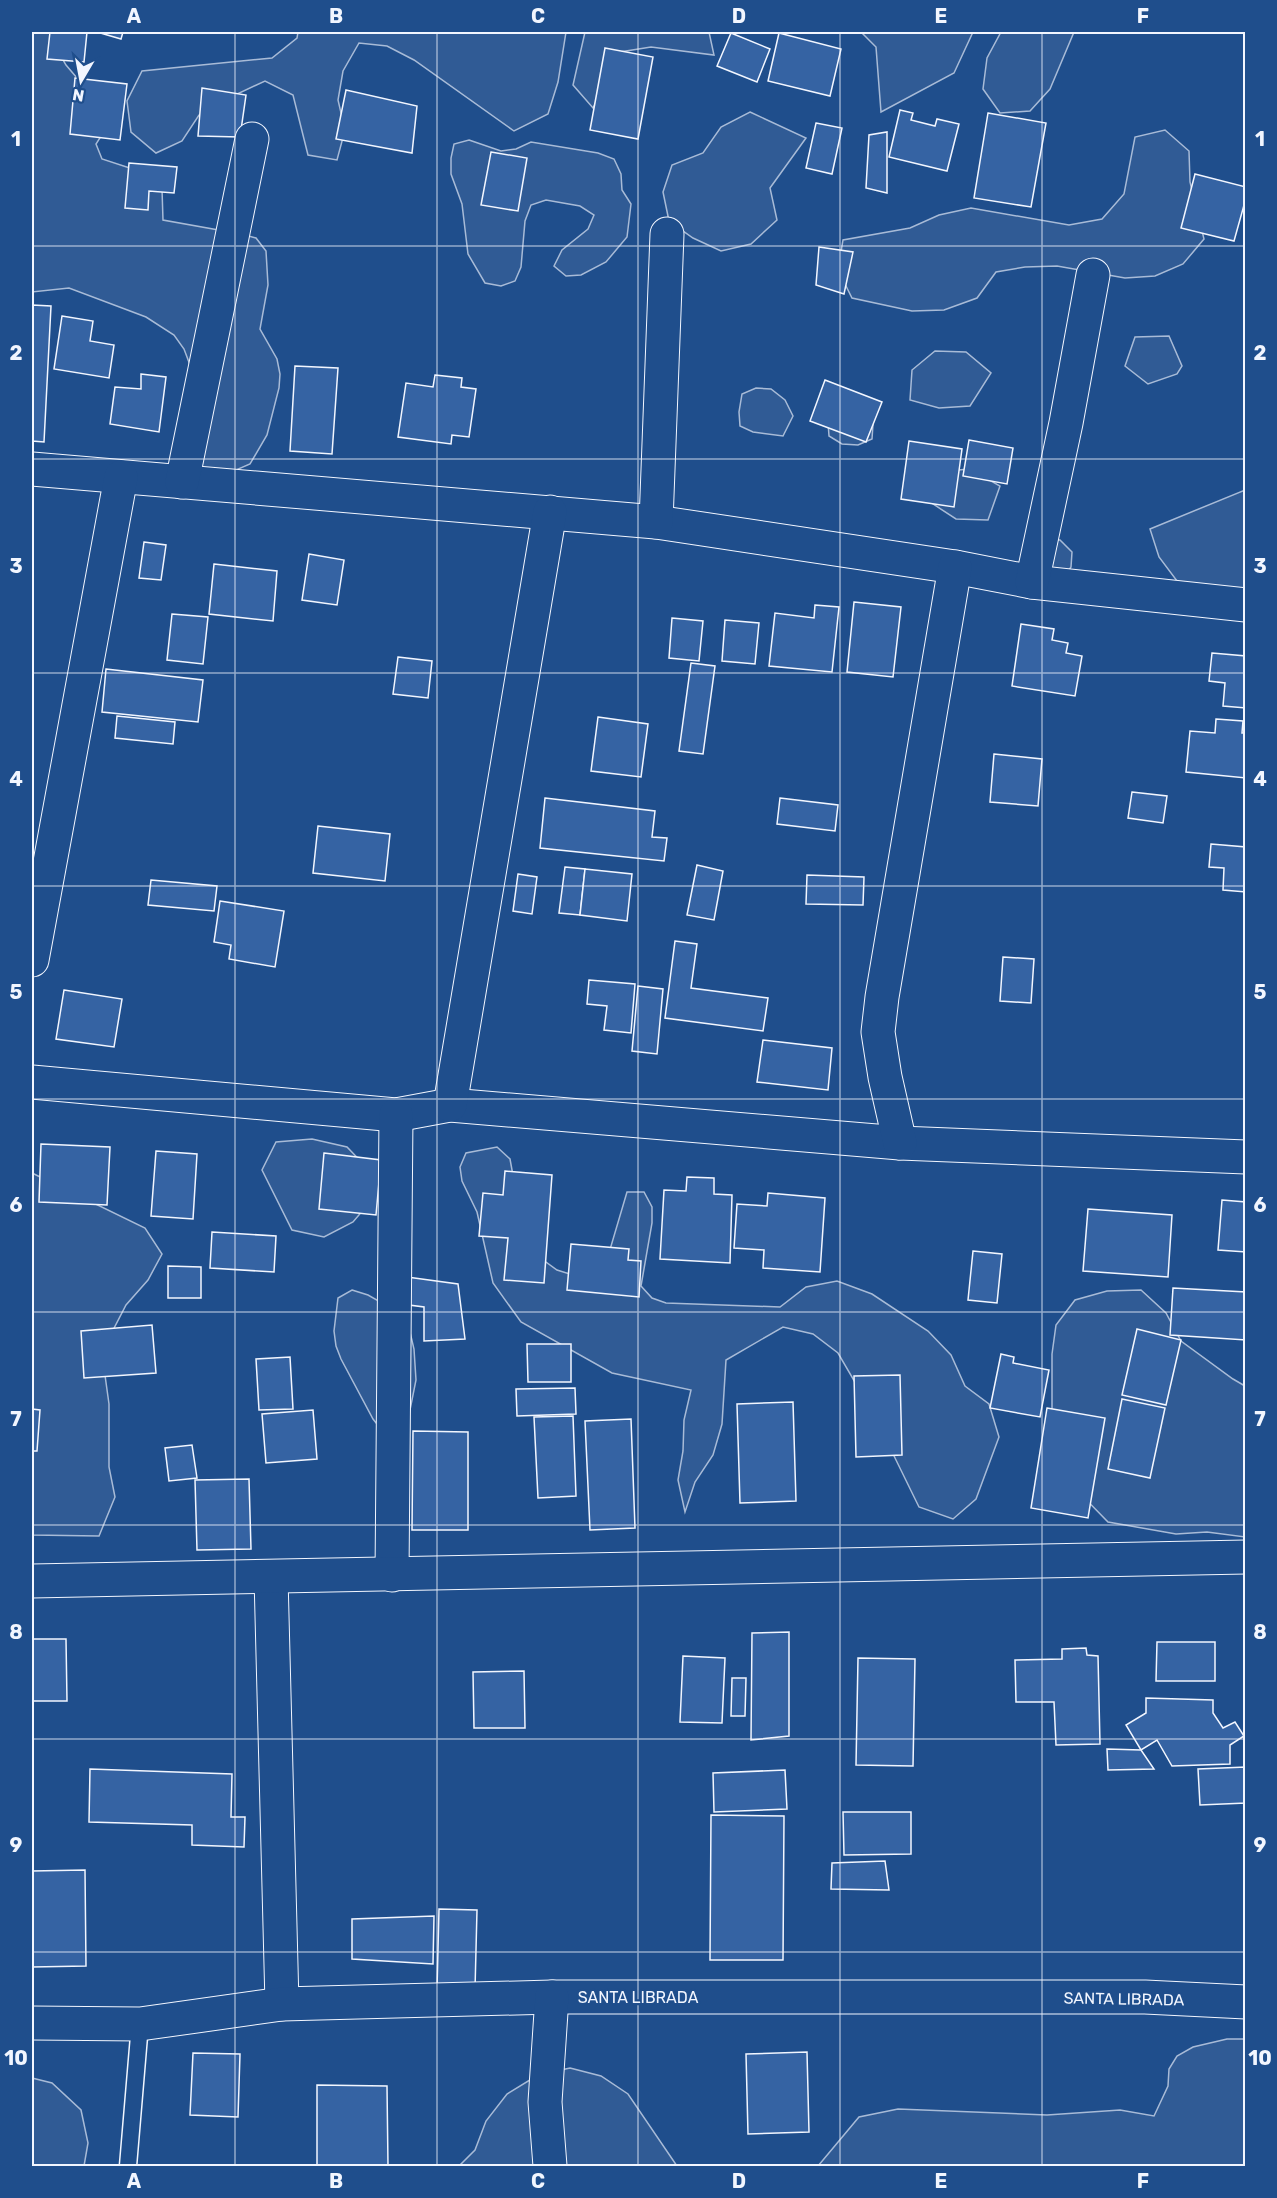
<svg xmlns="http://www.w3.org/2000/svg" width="1277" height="2198" font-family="Rubik,sans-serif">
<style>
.built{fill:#305b95;stroke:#a8bbd7;stroke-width:1.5}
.building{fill:#3563a3;stroke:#f2f6ff;stroke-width:1.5}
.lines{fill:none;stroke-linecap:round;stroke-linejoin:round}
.service-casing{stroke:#f2f6ff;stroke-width:19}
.minor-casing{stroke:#f2f6ff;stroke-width:35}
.service{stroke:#1f4e8c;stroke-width:16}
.minor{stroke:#1f4e8c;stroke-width:33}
.grid{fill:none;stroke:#f2f6ff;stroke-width:1.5;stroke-opacity:0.55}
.labels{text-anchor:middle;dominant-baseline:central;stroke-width:4.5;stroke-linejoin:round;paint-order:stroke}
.street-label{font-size:16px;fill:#f2f6ff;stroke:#1f4e8c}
.neatline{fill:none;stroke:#f2f6ff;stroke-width:2}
.grid-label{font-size:20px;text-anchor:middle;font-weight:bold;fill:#f2f6ff}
</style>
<rect width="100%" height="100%" fill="#1f4e8c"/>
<!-- built -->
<g class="built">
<polygon points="32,32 57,32 58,51 66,65 112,119 96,144 102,159 151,175 162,189 163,220 241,234 256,238 266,251 268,285 260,329 277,359 280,374 279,388 267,435 250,464 220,477 193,465 190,365 184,349 174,335 146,317 69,288 32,292"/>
<polygon points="298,32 566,32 558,82 548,114 514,131 414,60 387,46 359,43 343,71 338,100 345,130 337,160 308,155 293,95 265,81 237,94 229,103 199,115 182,141 156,153 131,132 127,101 142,71 272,58 297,38"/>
<polygon points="585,32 709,32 714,55 651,47 620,52 593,108 573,85"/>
<polygon points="861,32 973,32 954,73 881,112 876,47"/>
<polygon points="1001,32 1074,32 1050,89 1030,111 1000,113 983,89 987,58"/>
<polygon points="750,112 806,138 770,188 777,220 751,244 721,251 693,238 669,221 663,192 672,165 703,153 721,127"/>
<polygon points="1165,130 1189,151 1190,182 1204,239 1183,264 1155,276 1125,278 1057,266 1025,267 996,272 977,298 944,310 912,311 852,298 838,270 843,240 910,228 939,215 971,208 1069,225 1102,219 1124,194 1135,137"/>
<polygon points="469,140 501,151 516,149 531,142 598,153 614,159 621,174 622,190 631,204 627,237 606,262 581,275 566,276 554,266 562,250 588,229 594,215 580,206 546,200 531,205 525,221 521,267 515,281 501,286 485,283 468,254 462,204 451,174 451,158 454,144"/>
<polygon points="1169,336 1182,366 1177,374 1148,384 1125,366 1135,337"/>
<polygon points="935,351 966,352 991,373 970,406 939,408 910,400 912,370"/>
<polygon points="756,388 771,389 785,400 793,416 783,436 753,432 740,426 739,412 742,394"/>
<polygon points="866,411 873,424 872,439 858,445 842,444 829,436 828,422"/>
<polygon points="970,469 1000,486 988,520 956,519 930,502 934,472"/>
<polygon points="1245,490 1245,616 1203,596 1177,581 1159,557 1150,529"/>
<polygon points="1043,539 1060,540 1072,552 1071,567 1062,580 1028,544"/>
<polygon points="312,1139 347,1147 371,1172 370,1202 353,1222 324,1237 292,1230 262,1170 276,1142"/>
<polygon points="497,1147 510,1159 516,1192 513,1238 557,1270 589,1280 609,1253 627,1192 644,1192 652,1207 652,1223 641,1286 652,1298 666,1303 780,1307 806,1287 837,1281 872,1294 928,1331 951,1355 965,1386 989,1404 999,1437 976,1499 953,1519 919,1507 873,1413 838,1353 813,1334 783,1327 726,1360 722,1424 713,1455 695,1482 685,1512 678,1480 683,1451 684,1420 691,1390 612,1373 521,1322 493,1283 477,1212 462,1181 460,1167 466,1153"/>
<polygon points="32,1173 145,1228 162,1254 148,1280 126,1305 109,1338 104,1368 109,1404 109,1467 115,1497 99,1536 32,1535"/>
<polygon points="352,1290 368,1295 384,1304 410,1332 414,1349 416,1380 407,1425 385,1434 373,1419 341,1359 336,1346 334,1331 338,1298"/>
<polygon points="1141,1290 1166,1313 1181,1341 1233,1379 1245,1386 1245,1537 1207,1532 1176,1534 1108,1522 1065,1478 1052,1414 1052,1354 1056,1325 1075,1300 1107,1291"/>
<polygon points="1227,2039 1245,2039 1245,2166 818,2166 859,2117 898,2109 1047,2115 1120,2110 1154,2116 1168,2086 1169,2069 1177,2056 1193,2047"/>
<polygon points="570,2068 601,2076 628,2094 677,2166 459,2166 475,2150 486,2121 507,2094 538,2075"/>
<polygon points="32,2078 52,2083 81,2110 88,2143 84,2166 32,2166"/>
</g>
<!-- building -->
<g class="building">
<polygon points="50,32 87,32 84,62 47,59"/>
<polygon points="97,32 123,32 121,39"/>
<polygon points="731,33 770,49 757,82 717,66"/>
<polygon points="779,33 841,49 830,96 768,81"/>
<polygon points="605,48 653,57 638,139 590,130"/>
<polygon points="75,78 127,84 120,140 70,134"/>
<polygon points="202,88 246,95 240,137 198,136"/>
<polygon points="346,90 417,106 412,153 336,139"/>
<polygon points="900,110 913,113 911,120 935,126 937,119 959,124 947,171 889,157"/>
<polygon points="988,113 1046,123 1031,207 974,198"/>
<polygon points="816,123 842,128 832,174 806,168"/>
<polygon points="887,132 887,193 866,188 869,135"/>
<polygon points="491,152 527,158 518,211 481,205"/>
<polygon points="129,163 177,167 174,193 149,191 148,210 125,208"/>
<polygon points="1195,174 1246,187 1246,198 1234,241 1181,228"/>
<polygon points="819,247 853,252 844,294 816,285"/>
<polygon points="32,305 51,306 44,442 32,441"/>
<polygon points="62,316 93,321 90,341 114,345 109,378 54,369"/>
<polygon points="295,366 338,368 332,454 290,451"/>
<polygon points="141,374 166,377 159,432 110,424 115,387 141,389"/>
<polygon points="435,375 462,378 461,387 476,389 469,437 452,435 451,444 398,437 406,383 433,387"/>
<polygon points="825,380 882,402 866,442 810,421"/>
<polygon points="969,440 1013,448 1007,484 963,476"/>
<polygon points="909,441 962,449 954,507 901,499"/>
<polygon points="144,542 166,545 161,580 139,578"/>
<polygon points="309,554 344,560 337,605 302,600"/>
<polygon points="214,564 277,571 273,621 209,614"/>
<polygon points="854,602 901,607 893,677 847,672"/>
<polygon points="815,605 839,607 832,672 769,666 775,613 814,618"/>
<polygon points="172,614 208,617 203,664 167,660"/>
<polygon points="672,618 703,621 699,661 669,658"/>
<polygon points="725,620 759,623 755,664 722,661"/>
<polygon points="1021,624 1054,629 1052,640 1068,643 1066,653 1082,656 1075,696 1012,686"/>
<polygon points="1212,653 1246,656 1246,708 1223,706 1225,683 1209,681"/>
<polygon points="398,657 432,661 428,698 393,694"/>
<polygon points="691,663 715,666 703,754 679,751"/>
<polygon points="106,669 203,680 198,722 102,712"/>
<polygon points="117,716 175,722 173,744 115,738"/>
<polygon points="598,717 648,724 641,777 591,771"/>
<polygon points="1216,719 1243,721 1242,733 1246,733 1246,778 1186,772 1190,731 1215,733"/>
<polygon points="994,754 1042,759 1038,806 990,802"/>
<polygon points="1132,792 1167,796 1163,823 1128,818"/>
<polygon points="545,798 655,811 652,837 667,838 664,861 540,848"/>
<polygon points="780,798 838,805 835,831 777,824"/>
<polygon points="318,826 390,834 385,881 313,873"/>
<polygon points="1211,844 1246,847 1246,892 1223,890 1224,868 1209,867"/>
<polygon points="697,865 723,871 714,920 687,915"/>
<polygon points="565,867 585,869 580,915 559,913"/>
<polygon points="585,869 632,874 627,921 580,915"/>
<polygon points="518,874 537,877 532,914 513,911"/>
<polygon points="807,875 864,877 863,905 806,904"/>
<polygon points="151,880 217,886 214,911 148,905"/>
<polygon points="220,901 284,911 275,967 229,959 231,945 214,942"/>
<polygon points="675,941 697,944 691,988 768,998 763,1031 665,1018"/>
<polygon points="1003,957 1034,959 1031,1003 1000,1001"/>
<polygon points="589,980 635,984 631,1033 604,1030 607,1006 587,1004"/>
<polygon points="638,986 663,989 657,1054 632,1051"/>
<polygon points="64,990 122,999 114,1047 56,1039"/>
<polygon points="763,1040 832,1048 828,1090 757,1082"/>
<polygon points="41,1144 110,1147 107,1205 39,1202"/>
<polygon points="156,1151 197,1154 193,1219 151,1216"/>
<polygon points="324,1153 381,1160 376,1215 319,1209"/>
<polygon points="505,1171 552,1175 544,1283 504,1280 508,1238 479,1236 483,1193 503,1195"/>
<polygon points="687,1177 714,1178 714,1194 732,1195 730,1263 660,1259 664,1190 686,1191"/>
<polygon points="768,1193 825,1198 820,1272 763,1268 764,1250 734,1248 737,1204 767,1206"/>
<polygon points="1222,1200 1246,1202 1246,1252 1218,1250"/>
<polygon points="1088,1209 1172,1215 1168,1277 1083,1271"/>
<polygon points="212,1232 276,1236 274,1272 210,1268"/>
<polygon points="571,1244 629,1249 628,1260 641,1261 639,1297 567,1290"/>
<polygon points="973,1251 1002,1254 997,1303 968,1300"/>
<polygon points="168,1266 201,1267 201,1298 168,1298"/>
<polygon points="407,1277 458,1284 465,1339 424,1341 424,1307 409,1305"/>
<polygon points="1173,1288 1246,1292 1246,1340 1170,1335"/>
<polygon points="152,1325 156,1373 84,1378 81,1331"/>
<polygon points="1137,1329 1181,1340 1166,1405 1122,1395"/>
<polygon points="527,1344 571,1344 571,1382 528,1382"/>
<polygon points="1001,1354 1014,1357 1013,1363 1049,1370 1040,1417 990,1408"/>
<polygon points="290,1357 293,1409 259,1410 256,1359"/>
<polygon points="900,1375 902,1455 856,1457 854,1376"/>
<polygon points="575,1388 576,1414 517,1416 516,1389"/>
<polygon points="1122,1399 1165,1408 1150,1478 1108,1469"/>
<polygon points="793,1402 796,1501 740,1503 737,1404"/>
<polygon points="1047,1408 1105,1418 1088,1518 1031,1508"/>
<polygon points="32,1409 40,1410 37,1451 32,1451"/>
<polygon points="313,1410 317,1459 266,1463 262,1414"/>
<polygon points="573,1416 576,1496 538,1498 534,1417"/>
<polygon points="631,1419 635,1528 590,1530 585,1421"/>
<polygon points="413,1431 468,1432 468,1530 412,1530"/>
<polygon points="192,1445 197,1478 169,1481 165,1448"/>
<polygon points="249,1479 251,1549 197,1550 195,1480"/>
<polygon points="789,1632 789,1736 751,1740 752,1633"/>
<polygon points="32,1639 66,1639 67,1701 32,1701"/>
<polygon points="1157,1642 1215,1642 1215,1681 1156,1681"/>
<polygon points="1086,1648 1087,1655 1098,1656 1100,1744 1056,1745 1054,1702 1016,1702 1015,1660 1062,1659 1062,1649"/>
<polygon points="683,1656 725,1658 722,1723 680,1722"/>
<polygon points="858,1658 915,1659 913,1766 856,1765"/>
<polygon points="524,1671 525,1728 474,1728 473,1672"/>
<polygon points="732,1678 746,1678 745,1716 731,1716"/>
<polygon points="1146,1698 1213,1700 1213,1713 1223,1728 1235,1722 1244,1736 1230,1745 1230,1764 1172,1766 1157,1740 1141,1750 1126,1725 1146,1713"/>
<polygon points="1107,1749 1141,1750 1154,1769 1108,1770"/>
<polygon points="1246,1767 1246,1803 1200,1805 1198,1769"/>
<polygon points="90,1769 232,1774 231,1817 245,1817 244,1847 192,1845 192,1825 89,1822"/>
<polygon points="785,1770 787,1809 714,1812 713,1773"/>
<polygon points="843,1812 911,1812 911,1854 844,1855"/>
<polygon points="711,1815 784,1816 783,1960 710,1960"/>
<polygon points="885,1861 889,1890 831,1889 832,1863"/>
<polygon points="85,1870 86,1966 32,1967 32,1871"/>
<polygon points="439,1909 477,1910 475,1990 437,1989"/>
<polygon points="434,1916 433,1964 352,1959 352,1919"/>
<polygon points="807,2052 809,2132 748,2134 746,2054"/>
<polygon points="193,2053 240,2054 238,2117 190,2115"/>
<polygon points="317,2085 387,2086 388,2166 317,2166"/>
</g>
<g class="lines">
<!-- service casing -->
<g class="service-casing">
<polyline id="service" points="128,2166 140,2024"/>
</g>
<!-- minor casing -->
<g class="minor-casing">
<g id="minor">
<polyline points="32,469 656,522 955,567 1032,582 1246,605"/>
<polyline points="182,482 252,139"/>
<polyline points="656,522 667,234"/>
<polyline points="1032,582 1066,423 1093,275"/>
<polyline points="32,960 121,477"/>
<polyline points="32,1082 396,1115 450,1105 900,1143 1246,1157"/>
<polyline points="450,1105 550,512"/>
<polyline points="900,1143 885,1077 878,1032 882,997 955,567"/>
<polyline points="392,1575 396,1115"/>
<polyline points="271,1577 282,2004"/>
<polyline points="32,1581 1246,1557"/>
<polyline points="32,2023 140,2024 282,2004 552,1997 1145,1997 1246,2002"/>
<polyline points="550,2166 545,2102 552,1997"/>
</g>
</g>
<!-- service -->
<use href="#service" class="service"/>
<!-- minor -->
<use href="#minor" class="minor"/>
</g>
<!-- grid -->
<path class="grid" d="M235,32V2166M437,32V2166M638,32V2166M840,32V2166M1042,32V2166M32,246H1246M32,459H1246M32,673H1246M32,886H1246M32,1099H1246M32,1312H1246M32,1525H1246M32,1739H1246M32,1952H1246"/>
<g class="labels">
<!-- street labels -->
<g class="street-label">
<text x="638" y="1997">SANTA LIBRADA</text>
<text transform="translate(1124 1999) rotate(1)">SANTA LIBRADA</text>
</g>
</g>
<!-- border -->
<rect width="1277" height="2198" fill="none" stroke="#1f4e8c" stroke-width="66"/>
<!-- north arrow -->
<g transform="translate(81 81) rotate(190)" stroke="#1f4e8c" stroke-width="4.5" paint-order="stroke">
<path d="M0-4.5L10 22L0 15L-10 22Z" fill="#f2f6ff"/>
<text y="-9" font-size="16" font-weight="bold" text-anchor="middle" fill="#f2f6ff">N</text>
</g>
<rect x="33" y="33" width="1211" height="2132" class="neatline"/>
<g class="grid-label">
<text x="134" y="23">A</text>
<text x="336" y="23">B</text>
<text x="538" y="23">C</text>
<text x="739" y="23">D</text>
<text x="941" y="23">E</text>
<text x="1143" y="23">F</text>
<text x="16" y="146">1</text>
<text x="1260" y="146">1</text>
<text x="16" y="360">2</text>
<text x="1260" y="360">2</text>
<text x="16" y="573">3</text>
<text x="1260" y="573">3</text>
<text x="16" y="786">4</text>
<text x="1260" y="786">4</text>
<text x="16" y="999">5</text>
<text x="1260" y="999">5</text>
<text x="16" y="1212">6</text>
<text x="1260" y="1212">6</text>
<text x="16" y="1426">7</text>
<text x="1260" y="1426">7</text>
<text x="16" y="1639">8</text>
<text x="1260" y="1639">8</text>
<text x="16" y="1852">9</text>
<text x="1260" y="1852">9</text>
<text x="16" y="2065">10</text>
<text x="1260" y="2065">10</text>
<text x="134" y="2188">A</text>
<text x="336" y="2188">B</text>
<text x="538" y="2188">C</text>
<text x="739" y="2188">D</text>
<text x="941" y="2188">E</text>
<text x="1143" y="2188">F</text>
</g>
</svg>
